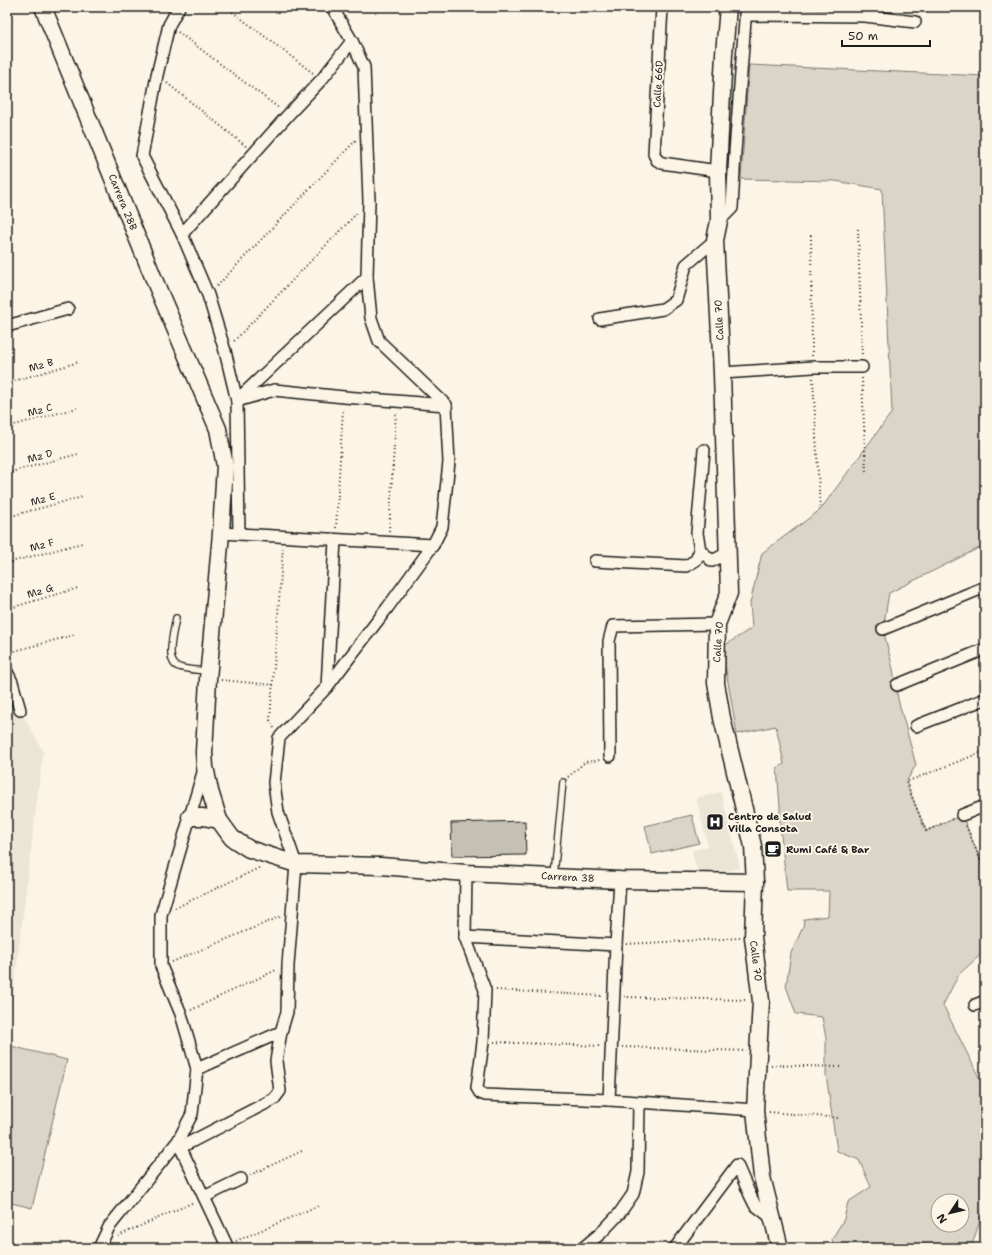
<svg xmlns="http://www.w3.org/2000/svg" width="992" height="1255" font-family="'Shantell Sans',sans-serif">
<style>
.built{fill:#ebe5d6}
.green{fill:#dbd5c8;stroke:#7c7872;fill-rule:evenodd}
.building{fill:#c4c0b3;stroke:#1c1c1c}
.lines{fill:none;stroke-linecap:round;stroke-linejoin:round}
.lane-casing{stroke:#1c1c1c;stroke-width:8}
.street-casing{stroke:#1c1c1c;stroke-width:14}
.secondary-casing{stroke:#1c1c1c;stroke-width:19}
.path{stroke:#1c1c1c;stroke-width:2;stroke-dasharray:1 3;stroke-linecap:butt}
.lane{stroke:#fcf5e5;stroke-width:5.5}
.street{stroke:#fcf5e5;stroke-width:11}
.secondary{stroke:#fcf5e5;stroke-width:16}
.labels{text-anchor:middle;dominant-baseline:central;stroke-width:4;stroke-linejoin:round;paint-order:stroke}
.street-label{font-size:10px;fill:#1c1c1c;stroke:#fcf5e5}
.poi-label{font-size:10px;font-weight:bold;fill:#1c1c1c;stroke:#fcf5e5;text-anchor:start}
</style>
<rect width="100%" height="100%" fill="#fcf5e5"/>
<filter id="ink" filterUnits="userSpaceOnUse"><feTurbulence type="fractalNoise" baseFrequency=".025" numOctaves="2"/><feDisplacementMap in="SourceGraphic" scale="8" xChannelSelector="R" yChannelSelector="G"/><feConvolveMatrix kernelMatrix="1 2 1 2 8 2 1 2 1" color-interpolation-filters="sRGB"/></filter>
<g filter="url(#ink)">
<!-- built -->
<g class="built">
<polygon points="7,672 20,710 43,751 9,1030 7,1029"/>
<polygon points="721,792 740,868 699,878 692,851 708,846 696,798"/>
</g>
<!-- green -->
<g class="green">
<path d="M749,65L985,76V545L889,593L883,629L893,669L898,699L916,765L906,782L926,831L962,815L985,871V951L959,974L943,1005L985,1089V1205L971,1248H834L832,1239L844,1219L848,1202L871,1187L859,1160L837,1151L826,1074V1038L822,1017L796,1014L786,986L791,953L803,927L804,919L828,916L829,891H787L780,825V806L777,768L784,764L776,726L737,734L722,647L752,628L750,603L762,553L820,510L892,412L882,189L835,181L741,179ZM938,1201H962V1225H938Z"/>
<polygon points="692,815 699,843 652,854 645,826"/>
<polygon points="7,1045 67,1060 32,1208 7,1202"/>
</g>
<!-- building -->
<polygon class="building" points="525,821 526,855 452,856 451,823"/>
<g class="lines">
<!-- lane casing -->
<g class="lane-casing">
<g id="lane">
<path d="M176,618C174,630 164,663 179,667C187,670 198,670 206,671"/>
<polyline points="554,876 563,782"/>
</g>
</g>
<!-- street casing -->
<g class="street-casing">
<g id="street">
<polyline points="179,7 169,25 157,75 142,156 182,234 208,295 225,351 237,401 239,534"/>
<polyline points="662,7 654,154 657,160 662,163 718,171"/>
<polyline points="745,15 865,16 915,22"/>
<polyline points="719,221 732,208 735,152 746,7"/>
<polyline points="182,234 288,115 322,79 352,41"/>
<polyline points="600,319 663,309 676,300 686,265 715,240"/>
<polyline points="7,326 68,309"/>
<polyline points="722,373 813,367 862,367"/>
<polyline points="238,399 367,277"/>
<polyline points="237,401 274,390 344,397 446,405"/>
<polyline points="704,450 697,533 700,550 712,561 728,553"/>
<polyline points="221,533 433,545"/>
<polyline points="595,561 686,566 696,560 700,550"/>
<polyline points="883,629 985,587"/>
<polyline points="7,672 12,682 20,710"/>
<polyline points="897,685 985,649"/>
<polyline points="327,687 335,540"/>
<polyline points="916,726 985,699"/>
<polyline points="610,756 609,641 613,626 717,624"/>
<polyline points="962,815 985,806"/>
<polyline points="466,873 465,937 485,990 483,1042 477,1088 480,1093 485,1095 609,1100 755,1110"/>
<polyline points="465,937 616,945"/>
<polyline points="975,1005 985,1001"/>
<polyline points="197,1069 281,1032"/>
<polyline points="609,1100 616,945 620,880"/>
<polyline points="178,1142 228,1248"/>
<polyline points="181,1147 274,1099 280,1091 276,1061 281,1032 287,1012 288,965 296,864 278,812 274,783 279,738 327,687 388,607 433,545 442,527 449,462 446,405 379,341 371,318 367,277 369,201 364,67 352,41 332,7"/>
<polyline points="204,1197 241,1179"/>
<polyline points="99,1248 109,1227 178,1141 192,1114 197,1069 181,1014 161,966 161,915 204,769"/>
<polyline points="583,1248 601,1233 619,1214 633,1194 638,1172 639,1103"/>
<polyline points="675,1248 737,1165 750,1195 755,1205 773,1219"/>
</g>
</g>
<!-- secondary casing -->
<g class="secondary-casing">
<g id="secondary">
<polyline points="43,7 156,284 218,429 225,466 221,533 208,679 204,752 205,767 210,791 219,820 232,838 249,849 296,864 381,866 466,873 620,880 755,882"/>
<polyline points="728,7 724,54 718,171 719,221 715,240 722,373 729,593 717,624 716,683 722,718 753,846 755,882 753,937 761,1001 755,1110 762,1177 780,1248"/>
<polyline points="190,817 203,817 219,820"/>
</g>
</g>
<!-- path -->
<g class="path">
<polyline points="226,7 313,73"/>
<polyline points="316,7 318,8 320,7"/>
<polyline points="178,32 280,109"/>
<polyline points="167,83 247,147"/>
<polyline points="858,229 862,356"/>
<polyline points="811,235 812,356"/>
<polyline points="217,286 356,140"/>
<polyline points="234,341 357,213"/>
<polyline points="813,378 820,510"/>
<polyline points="862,378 866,472"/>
<polyline points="7,383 79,362"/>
<polyline points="7,427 77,408"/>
<polyline points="7,473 78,454"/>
<polyline points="7,517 82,497"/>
<polyline points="336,528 343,409"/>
<polyline points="389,531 396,412"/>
<polyline points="7,563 82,543"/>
<polyline points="7,609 78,588"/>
<polyline points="7,653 74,635"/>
<polyline points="221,680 274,685"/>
<polyline points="274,728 270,720 283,547"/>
<polyline points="568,777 585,762 600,760"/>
<polyline points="952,819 926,831 906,782 985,751"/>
<polyline points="966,826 985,871"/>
<polyline points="175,908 261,867"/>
<polyline points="627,944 741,938"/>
<polyline points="172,962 282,916"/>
<polyline points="496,990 603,996"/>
<polyline points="624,997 747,1000"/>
<polyline points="191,1010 276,970"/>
<polyline points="494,1042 600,1046"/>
<polyline points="622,1047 746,1051"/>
<polyline points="771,1065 840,1067"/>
<polyline points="769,1112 839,1118"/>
<polyline points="250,1175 302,1151"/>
<polyline points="118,1236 194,1202"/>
<polyline points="236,1241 320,1205"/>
</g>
<!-- lane -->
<use href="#lane" class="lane"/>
<!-- street -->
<use href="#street" class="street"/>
<!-- secondary -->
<use href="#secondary" class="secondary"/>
</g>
</g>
<!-- icons -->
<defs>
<g id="hospital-square" transform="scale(0.9)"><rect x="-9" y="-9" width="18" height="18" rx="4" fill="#1c1c1c" stroke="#fcf5e5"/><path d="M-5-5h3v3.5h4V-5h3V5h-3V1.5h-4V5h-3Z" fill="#fff"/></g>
<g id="cafe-square" transform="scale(0.9)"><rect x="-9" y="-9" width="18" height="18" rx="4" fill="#1c1c1c" stroke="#fcf5e5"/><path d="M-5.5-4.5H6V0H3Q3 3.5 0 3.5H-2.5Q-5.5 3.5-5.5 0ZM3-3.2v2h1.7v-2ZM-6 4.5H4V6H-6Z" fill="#fff"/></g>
</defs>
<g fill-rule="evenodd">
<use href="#hospital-square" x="715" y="822"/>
<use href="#cafe-square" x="773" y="849"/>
</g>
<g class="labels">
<!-- street labels -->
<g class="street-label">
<text transform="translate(658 84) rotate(-87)">Calle 66D</text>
<text transform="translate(123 202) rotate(68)">Carrera 28B</text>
<text transform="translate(719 320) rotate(-93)">Calle 70</text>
<text transform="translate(41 365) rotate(-16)">Mz B</text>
<text transform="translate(40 410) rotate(-15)">Mz C</text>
<text transform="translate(40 456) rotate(-15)">Mz D</text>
<text transform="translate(43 499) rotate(-15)">Mz E</text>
<text transform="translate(42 545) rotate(-15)">Mz F</text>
<text transform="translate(40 591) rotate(-16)">Mz G</text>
<text transform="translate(718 642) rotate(-86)">Calle 70</text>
<text transform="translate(568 877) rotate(3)">Carrera 38</text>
<text transform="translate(756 961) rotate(83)">Calle 70</text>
</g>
<!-- poi labels -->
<g class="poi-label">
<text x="728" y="816">Centro de Salud<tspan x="728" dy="12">Villa Consota</tspan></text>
<text x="786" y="849">Rumi Café &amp; Bar</text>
</g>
</g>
<!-- margin -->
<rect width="992" height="1255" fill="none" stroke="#fcf5e5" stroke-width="24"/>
<rect x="12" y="12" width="968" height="1231" fill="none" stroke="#1c1c1c" stroke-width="1.5" filter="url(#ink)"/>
<!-- north arrow -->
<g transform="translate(950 1213) rotate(235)"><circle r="19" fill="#fcf5e5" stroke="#a29e95"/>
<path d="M0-3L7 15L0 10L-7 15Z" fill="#1c1c1c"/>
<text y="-6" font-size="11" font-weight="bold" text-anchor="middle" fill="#1c1c1c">N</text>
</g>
<!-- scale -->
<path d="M842 40v6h88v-6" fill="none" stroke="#1c1c1c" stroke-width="2"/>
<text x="848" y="40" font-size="12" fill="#1c1c1c" stroke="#fcf5e5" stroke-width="3" paint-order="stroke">50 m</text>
</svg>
